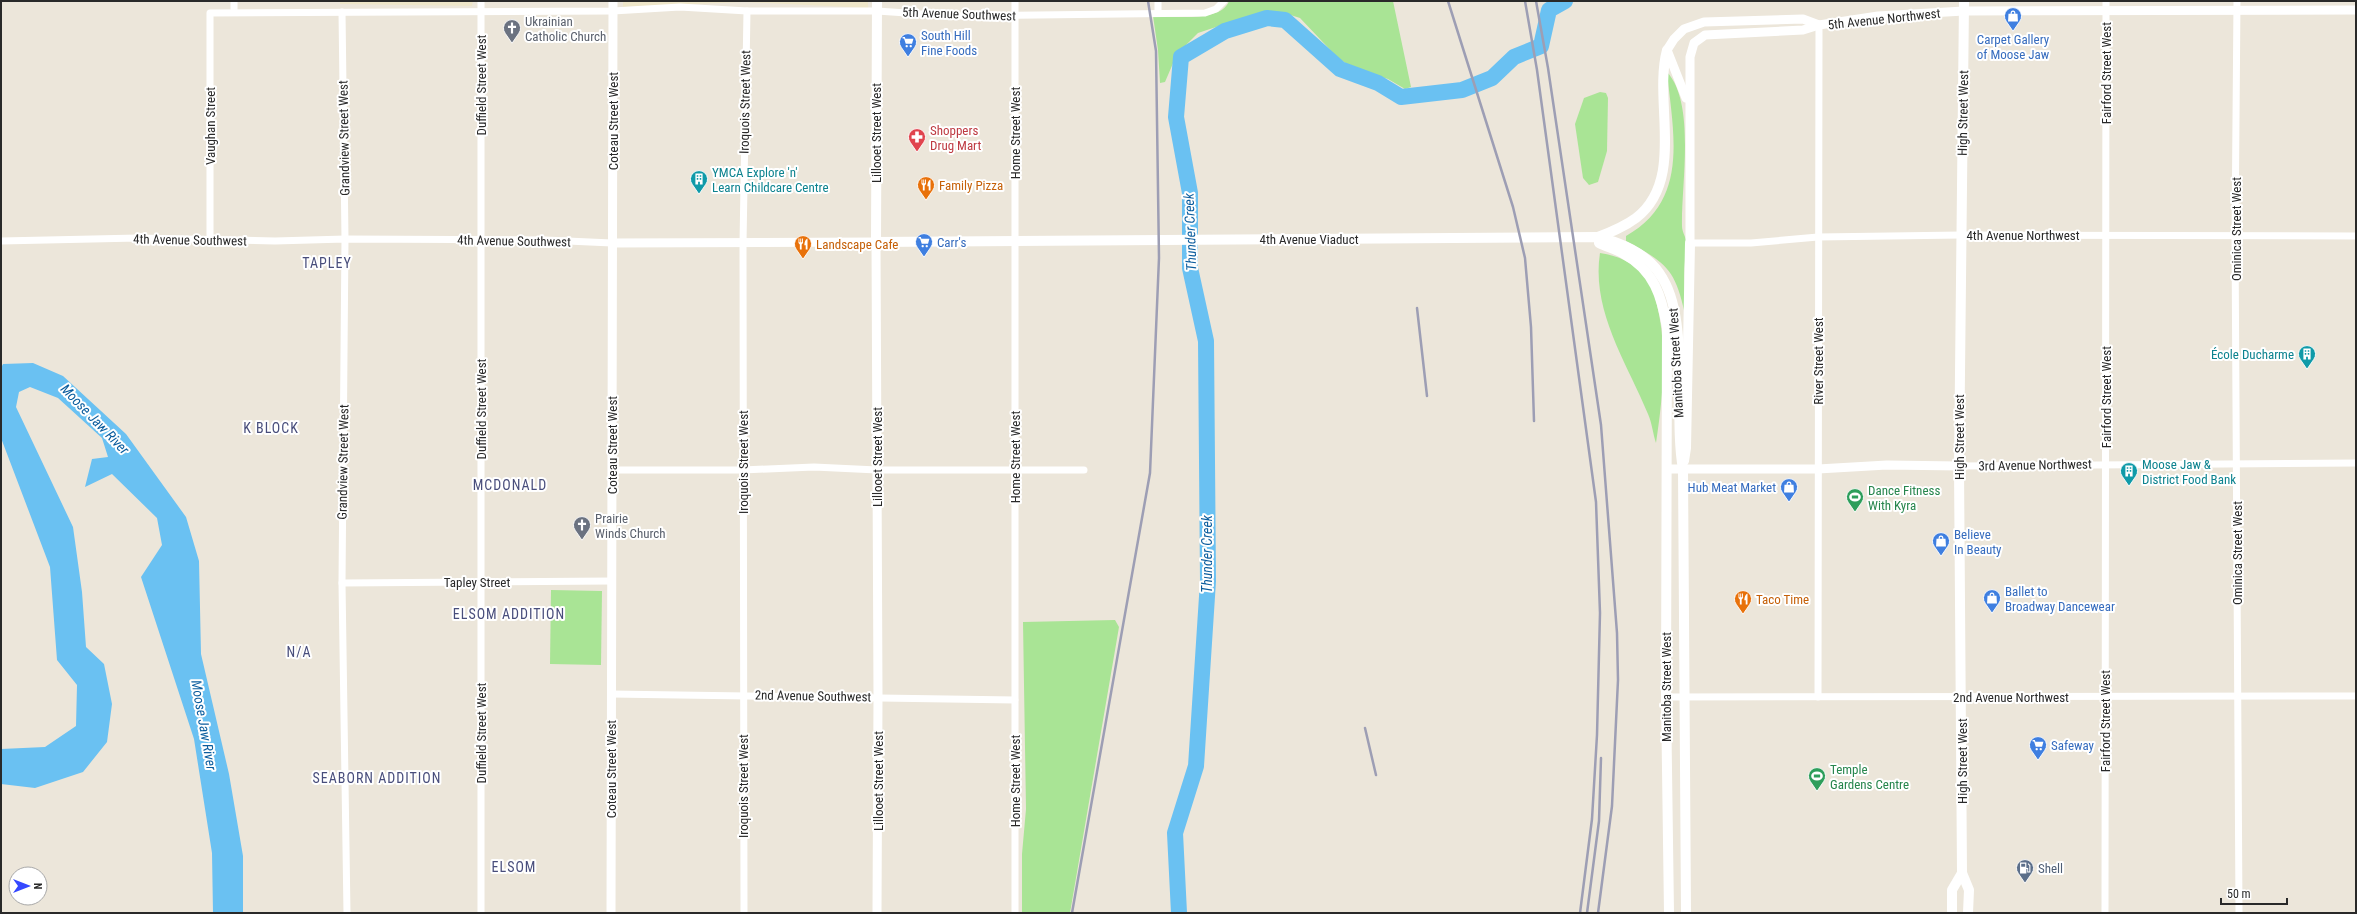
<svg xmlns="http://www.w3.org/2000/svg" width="2357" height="914" font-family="'Roboto Condensed',sans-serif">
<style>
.education{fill:#eee6c9}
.green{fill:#a9e495}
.water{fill:#6ac1f2}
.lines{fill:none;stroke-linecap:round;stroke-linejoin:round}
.river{stroke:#6ac1f2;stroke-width:16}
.minor{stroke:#fff;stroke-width:7}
.tertiary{stroke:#fff;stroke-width:9}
.secondary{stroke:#fff;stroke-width:10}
.rail{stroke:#9d9eb4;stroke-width:2.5}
.labels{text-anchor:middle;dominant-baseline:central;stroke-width:4;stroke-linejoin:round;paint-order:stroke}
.street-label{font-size:13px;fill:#292929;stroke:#fff}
.worship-label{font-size:13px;fill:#5b616d;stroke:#fff;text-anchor:start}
.shop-label{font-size:13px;fill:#366cbe;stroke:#fff;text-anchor:start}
.health-label{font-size:13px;fill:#be3a42;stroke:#fff;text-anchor:start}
.culture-label{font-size:13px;fill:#0d838f;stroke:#fff;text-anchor:start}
.food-label{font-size:13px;fill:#c56008;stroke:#fff;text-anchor:start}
.leisure-label{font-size:13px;fill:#27864d;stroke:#fff;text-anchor:start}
.service-label{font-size:13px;fill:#4e5e75;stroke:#fff;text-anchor:start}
.water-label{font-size:14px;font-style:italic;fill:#0a5c9d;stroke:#fff}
.neighbourhood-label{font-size:14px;letter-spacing:1px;fill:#484d7b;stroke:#fff}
</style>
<rect width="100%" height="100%" fill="#ece6da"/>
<!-- education -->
<g class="education">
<polygon points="340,1 473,1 472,6 340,4"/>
<polygon points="623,1 868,1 868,8 744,2 623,7"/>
</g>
<!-- green -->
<g class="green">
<path d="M1229,1H1393L1411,87L1405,89L1388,79L1353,68L1338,58L1300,18L1281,12L1243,18L1198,33L1177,54L1165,82L1160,83L1158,50L1153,16C1172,16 1221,23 1229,1Z"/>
<path d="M1667,72C1696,103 1681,185 1682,226C1682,233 1687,239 1688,246C1688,251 1685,256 1685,261C1683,280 1686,300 1686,319C1676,271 1669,264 1626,241V236C1690,200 1673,133 1667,72Z"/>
<polygon points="1600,92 1606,93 1608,98 1607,151 1598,182 1589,185 1583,178 1575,124 1584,98"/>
<path d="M1600,253C1621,256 1638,265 1651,283C1654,288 1655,295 1656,301C1668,346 1663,397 1656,443C1653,434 1652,423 1648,414C1627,363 1591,311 1600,253Z"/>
<polygon points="551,590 602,591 601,665 550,664"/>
<polygon points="1115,620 1119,627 1070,913 1022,913 1022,854 1026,809 1023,622"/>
</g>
<!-- water -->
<polygon class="water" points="33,363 63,376 126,434 186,517 199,561 201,654 229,774 243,856 243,913 213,913 212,853 194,739 141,577 162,545 157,518 112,474 85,487 92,459 108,457 102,438 58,398 30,387 19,392 16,407 73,527 82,592 86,647 104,664 112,704 107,742 83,772 35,788 1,784 1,749 45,747 76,726 77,685 57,660 50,567 1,438 1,368 3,364"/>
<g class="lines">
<!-- river -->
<polyline class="river" points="1179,913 1175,833 1196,766 1208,581 1206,341 1190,268 1190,193 1176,117 1181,57 1225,31 1267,18 1285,20 1340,69 1378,83 1401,97 1462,90 1492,78 1514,57 1541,46 1549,10 1565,1"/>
<!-- minor -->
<g class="minor">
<polyline points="234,1 234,12"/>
<polyline points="481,1 481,913"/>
<polyline points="1158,1 1158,12"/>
<polyline points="2237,1 2235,236 2239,913"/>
<polyline points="342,12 345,239 342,583 347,913"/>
<polyline points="210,239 210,13 613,11 680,7 747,11 877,11 951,16 1205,13 1216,9 1224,1"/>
<polyline points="1,241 138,238 275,241 345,239 545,240 612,243"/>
<polyline points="1690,243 1751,243 1818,237 1961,235 2356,236"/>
<polyline points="1959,466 2356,463"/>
<polyline points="612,470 743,470 814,467 877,470 1084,470"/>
<polyline points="342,583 612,581"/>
<polyline points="611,694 1015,700"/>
<polyline points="1666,697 2356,696"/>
<polyline points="1818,697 1819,25"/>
<polyline points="744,913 743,243 747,11"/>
<polyline points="1015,913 1015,1"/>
<polyline points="2105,913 2106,1"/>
</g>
<!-- tertiary -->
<g class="tertiary">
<polyline points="1686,98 1667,50 1674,39 1684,29 1704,22 1803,19 1819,25"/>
<polyline points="612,243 876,242 878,697 877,913"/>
<polyline points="1690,243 1690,57 1694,43 1705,35 1803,30 1819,25 1878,16 1964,11 2356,10"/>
<polyline points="1667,469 1818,469 1887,465 1959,466"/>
<polyline points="611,913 613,1"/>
</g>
<!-- secondary -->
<g class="secondary">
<path d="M877,1L876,242L1598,237C1623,243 1650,255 1663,279C1690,325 1673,414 1683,469L1686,913"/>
<polyline points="1964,1 1959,466 1962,873 1969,890 1968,913"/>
<path d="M1598,237C1611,232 1624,227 1636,218C1686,179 1653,102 1667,50"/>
<path d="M1599,243C1607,247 1616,249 1624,254C1654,270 1662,297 1667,328L1666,697L1669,913"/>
<polyline points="1684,461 1686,448 1690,243"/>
<polyline points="1952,913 1952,890 1962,873"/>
</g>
<!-- rail -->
<g class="rail">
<polyline points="1448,1 1513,207 1525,258 1531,327 1534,421"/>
<polyline points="1525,1 1537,70 1596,502 1600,613 1597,735 1592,819 1580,913"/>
<polyline points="1536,1 1548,68 1601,425 1617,633 1618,680 1612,806 1598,913"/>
<polyline points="1417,308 1427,396"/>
<polyline points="1365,728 1376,775"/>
<polyline points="1072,913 1150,473 1159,258 1156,51 1148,1"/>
<polyline points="1587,913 1599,821 1601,758"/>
</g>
</g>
<!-- icons -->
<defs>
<g id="shop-pin" transform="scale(0.9)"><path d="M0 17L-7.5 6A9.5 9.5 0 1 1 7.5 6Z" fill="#3f7fe0" stroke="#fff"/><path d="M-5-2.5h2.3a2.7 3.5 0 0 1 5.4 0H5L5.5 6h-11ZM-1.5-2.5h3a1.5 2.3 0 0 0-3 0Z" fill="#fff"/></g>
<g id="church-pin" transform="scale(0.9)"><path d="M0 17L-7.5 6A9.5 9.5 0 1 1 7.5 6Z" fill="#6b7280" stroke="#fff"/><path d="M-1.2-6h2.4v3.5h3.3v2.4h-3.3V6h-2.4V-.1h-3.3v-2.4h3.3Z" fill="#fff"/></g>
<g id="supermarket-pin" transform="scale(0.9)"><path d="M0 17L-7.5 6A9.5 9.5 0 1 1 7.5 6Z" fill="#3f7fe0" stroke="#fff"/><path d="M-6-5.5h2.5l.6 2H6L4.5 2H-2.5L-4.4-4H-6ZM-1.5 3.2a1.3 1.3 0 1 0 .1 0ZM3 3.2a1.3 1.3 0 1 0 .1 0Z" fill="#fff"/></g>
<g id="pharmacy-pin" transform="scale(0.9)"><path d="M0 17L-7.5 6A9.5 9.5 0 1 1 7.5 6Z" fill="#e0444e" stroke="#fff"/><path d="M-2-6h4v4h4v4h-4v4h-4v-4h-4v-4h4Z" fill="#fff"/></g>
<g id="building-pin" transform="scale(0.9)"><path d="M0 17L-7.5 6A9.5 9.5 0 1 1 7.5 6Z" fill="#0f9aa8" stroke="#fff"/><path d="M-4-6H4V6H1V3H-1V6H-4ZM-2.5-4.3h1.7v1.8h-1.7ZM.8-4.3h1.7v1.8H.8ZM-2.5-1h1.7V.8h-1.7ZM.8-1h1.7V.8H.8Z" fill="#fff"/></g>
<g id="restaurant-pin" transform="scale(0.9)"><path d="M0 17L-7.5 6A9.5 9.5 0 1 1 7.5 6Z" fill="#e8710a" stroke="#fff"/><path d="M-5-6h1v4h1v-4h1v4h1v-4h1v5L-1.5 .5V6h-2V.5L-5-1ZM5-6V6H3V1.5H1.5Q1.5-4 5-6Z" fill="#fff"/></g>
<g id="stadium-pin" transform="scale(0.9)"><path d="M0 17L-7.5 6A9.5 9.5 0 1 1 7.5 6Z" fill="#2e9e5b" stroke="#fff"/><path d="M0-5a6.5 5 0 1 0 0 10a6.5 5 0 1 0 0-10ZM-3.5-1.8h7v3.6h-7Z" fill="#fff"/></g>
<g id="fuel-pin" transform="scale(0.9)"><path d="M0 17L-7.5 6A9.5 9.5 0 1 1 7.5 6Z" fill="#5c6f8a" stroke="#fff"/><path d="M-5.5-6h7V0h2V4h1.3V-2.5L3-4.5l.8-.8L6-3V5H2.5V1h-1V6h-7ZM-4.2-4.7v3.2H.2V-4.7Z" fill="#fff"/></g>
</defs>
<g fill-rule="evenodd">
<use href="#shop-pin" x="2013" y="16"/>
<use href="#church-pin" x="512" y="28"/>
<use href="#supermarket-pin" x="908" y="42"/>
<use href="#pharmacy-pin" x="917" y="137"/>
<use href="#building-pin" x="699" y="179"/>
<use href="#restaurant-pin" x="926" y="185"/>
<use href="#supermarket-pin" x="924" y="242"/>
<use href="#restaurant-pin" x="803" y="244"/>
<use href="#building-pin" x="2307" y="354"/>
<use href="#building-pin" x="2129" y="471"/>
<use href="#shop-pin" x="1789" y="487"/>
<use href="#stadium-pin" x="1855" y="497"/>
<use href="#church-pin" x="582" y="525"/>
<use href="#shop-pin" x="1941" y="541"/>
<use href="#shop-pin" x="1992" y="598"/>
<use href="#restaurant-pin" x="1743" y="599"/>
<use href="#supermarket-pin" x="2038" y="745"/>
<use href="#stadium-pin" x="1817" y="776"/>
<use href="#fuel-pin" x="2025" y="868"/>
</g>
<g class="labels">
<!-- street labels -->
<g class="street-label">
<text transform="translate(959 14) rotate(2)">5th Avenue Southwest</text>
<text transform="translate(1884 19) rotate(-6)">5th Avenue Northwest</text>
<text transform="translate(2106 73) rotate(-90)">Fairford Street West</text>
<text transform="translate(481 85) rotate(-90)">Duffield Street West</text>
<text transform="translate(745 102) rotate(-89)">Iroquois Street West</text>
<text transform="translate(1963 113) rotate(-89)">High Street West</text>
<text transform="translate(613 121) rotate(-90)">Coteau Street West</text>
<text transform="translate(210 126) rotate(-90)">Vaughan Street</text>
<text transform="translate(876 133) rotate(-90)">Lillooet Street West</text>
<text transform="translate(1015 133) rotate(-90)">Home Street West</text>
<text transform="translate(344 138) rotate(-91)">Grandview Street West</text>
<text transform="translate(2236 229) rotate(-90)">Ominica Street West</text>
<text x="2023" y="235">4th Avenue Northwest</text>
<text x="1309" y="239">4th Avenue Viaduct</text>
<text transform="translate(190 240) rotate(1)">4th Avenue Southwest</text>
<text transform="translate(514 241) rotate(1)">4th Avenue Southwest</text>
<text transform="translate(1818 361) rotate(-90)">River Street West</text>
<text transform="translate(1676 363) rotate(-93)">Manitoba Street West</text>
<text transform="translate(2106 397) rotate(-90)">Fairford Street West</text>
<text transform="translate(481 409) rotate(-90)">Duffield Street West</text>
<text transform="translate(1959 437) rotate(-90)">High Street West</text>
<text transform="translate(612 445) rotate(-90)">Coteau Street West</text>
<text transform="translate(877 457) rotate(-90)">Lillooet Street West</text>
<text transform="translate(1015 457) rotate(-90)">Home Street West</text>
<text transform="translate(343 462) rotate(-89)">Grandview Street West</text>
<text transform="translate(743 462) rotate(-90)">Iroquois Street West</text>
<text transform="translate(2035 465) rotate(-1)">3rd Avenue Northwest</text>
<text transform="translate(2237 553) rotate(-90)">Ominica Street West</text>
<text x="477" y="582">Tapley Street</text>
<text transform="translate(1666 687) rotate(-90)">Manitoba Street West</text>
<text transform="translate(813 696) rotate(1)">2nd Avenue Southwest</text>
<text x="2011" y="697">2nd Avenue Northwest</text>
<text transform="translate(2105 721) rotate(-90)">Fairford Street West</text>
<text transform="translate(481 733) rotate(-90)">Duffield Street West</text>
<text transform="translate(1962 761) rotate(-90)">High Street West</text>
<text transform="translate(611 769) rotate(-90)">Coteau Street West</text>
<text transform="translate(878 781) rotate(-90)">Lillooet Street West</text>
<text transform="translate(1015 781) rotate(-90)">Home Street West</text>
<text transform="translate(743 786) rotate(-90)">Iroquois Street West</text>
</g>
<!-- worship labels -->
<g class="worship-label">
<text x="525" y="21">Ukrainian<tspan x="525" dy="15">Catholic Church</tspan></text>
<text x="595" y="518">Prairie<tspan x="595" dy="15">Winds Church</tspan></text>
</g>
<!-- shop labels -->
<g class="shop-label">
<text x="921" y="35">South Hill<tspan x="921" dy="15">Fine Foods</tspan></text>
<text x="2013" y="39" text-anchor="middle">Carpet Gallery<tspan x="2013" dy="15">of Moose Jaw</tspan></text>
<text x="937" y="242">Carr's</text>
<text x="1776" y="487" text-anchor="end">Hub Meat Market</text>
<text x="1954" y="534">Believe<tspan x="1954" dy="15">In Beauty</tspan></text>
<text x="2005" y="591">Ballet to<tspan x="2005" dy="15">Broadway Dancewear</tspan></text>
<text x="2051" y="745">Safeway</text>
</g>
<!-- health labels -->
<g class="health-label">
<text x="930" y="130">Shoppers<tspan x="930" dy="15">Drug Mart</tspan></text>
</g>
<!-- culture labels -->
<g class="culture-label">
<text x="712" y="172">YMCA Explore 'n'<tspan x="712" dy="15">Learn Childcare Centre</tspan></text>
<text x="2294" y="354" text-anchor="end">École Ducharme</text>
<text x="2142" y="464">Moose Jaw &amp;<tspan x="2142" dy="15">District Food Bank</tspan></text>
</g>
<!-- food labels -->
<g class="food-label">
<text x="939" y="185">Family Pizza</text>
<text x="816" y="244">Landscape Cafe</text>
<text x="1756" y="599">Taco Time</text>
</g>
<!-- leisure labels -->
<g class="leisure-label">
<text x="1868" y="490">Dance Fitness<tspan x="1868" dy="15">With Kyra</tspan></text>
<text x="1830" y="769">Temple<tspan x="1830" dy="15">Gardens Centre</tspan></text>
</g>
<!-- service labels -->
<g class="service-label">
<text x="2038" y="868">Shell</text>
</g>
<!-- water labels -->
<g class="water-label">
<text transform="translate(1190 232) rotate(-92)">Thunder Creek</text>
<text transform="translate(95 419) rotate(46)">Moose Jaw River</text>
<text transform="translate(1207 554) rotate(-90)">Thunder Creek</text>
<text transform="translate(204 725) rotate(80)">Moose Jaw River</text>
</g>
<!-- neighbourhood labels -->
<g class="neighbourhood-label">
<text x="327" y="263">TAPLEY</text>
<text x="271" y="428">K BLOCK</text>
<text x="510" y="485">MCDONALD</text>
<text x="509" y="614">ELSOM ADDITION</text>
<text x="299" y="652">N/A</text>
<text x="377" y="778">SEABORN ADDITION</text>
<text x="514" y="867">ELSOM</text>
</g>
</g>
<!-- border -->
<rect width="2357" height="914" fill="none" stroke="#292929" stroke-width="4"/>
<!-- north arrow -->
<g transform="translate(28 886) rotate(90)"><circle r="19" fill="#ffffff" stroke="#a9a9a9"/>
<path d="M0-3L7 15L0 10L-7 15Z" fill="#3548ff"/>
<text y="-6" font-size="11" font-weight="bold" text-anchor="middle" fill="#292929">N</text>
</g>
<!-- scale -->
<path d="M2221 898v6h66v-6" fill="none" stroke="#292929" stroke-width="2"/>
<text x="2227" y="898" font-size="12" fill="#292929" stroke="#ffffff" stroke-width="3" paint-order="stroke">50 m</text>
</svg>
